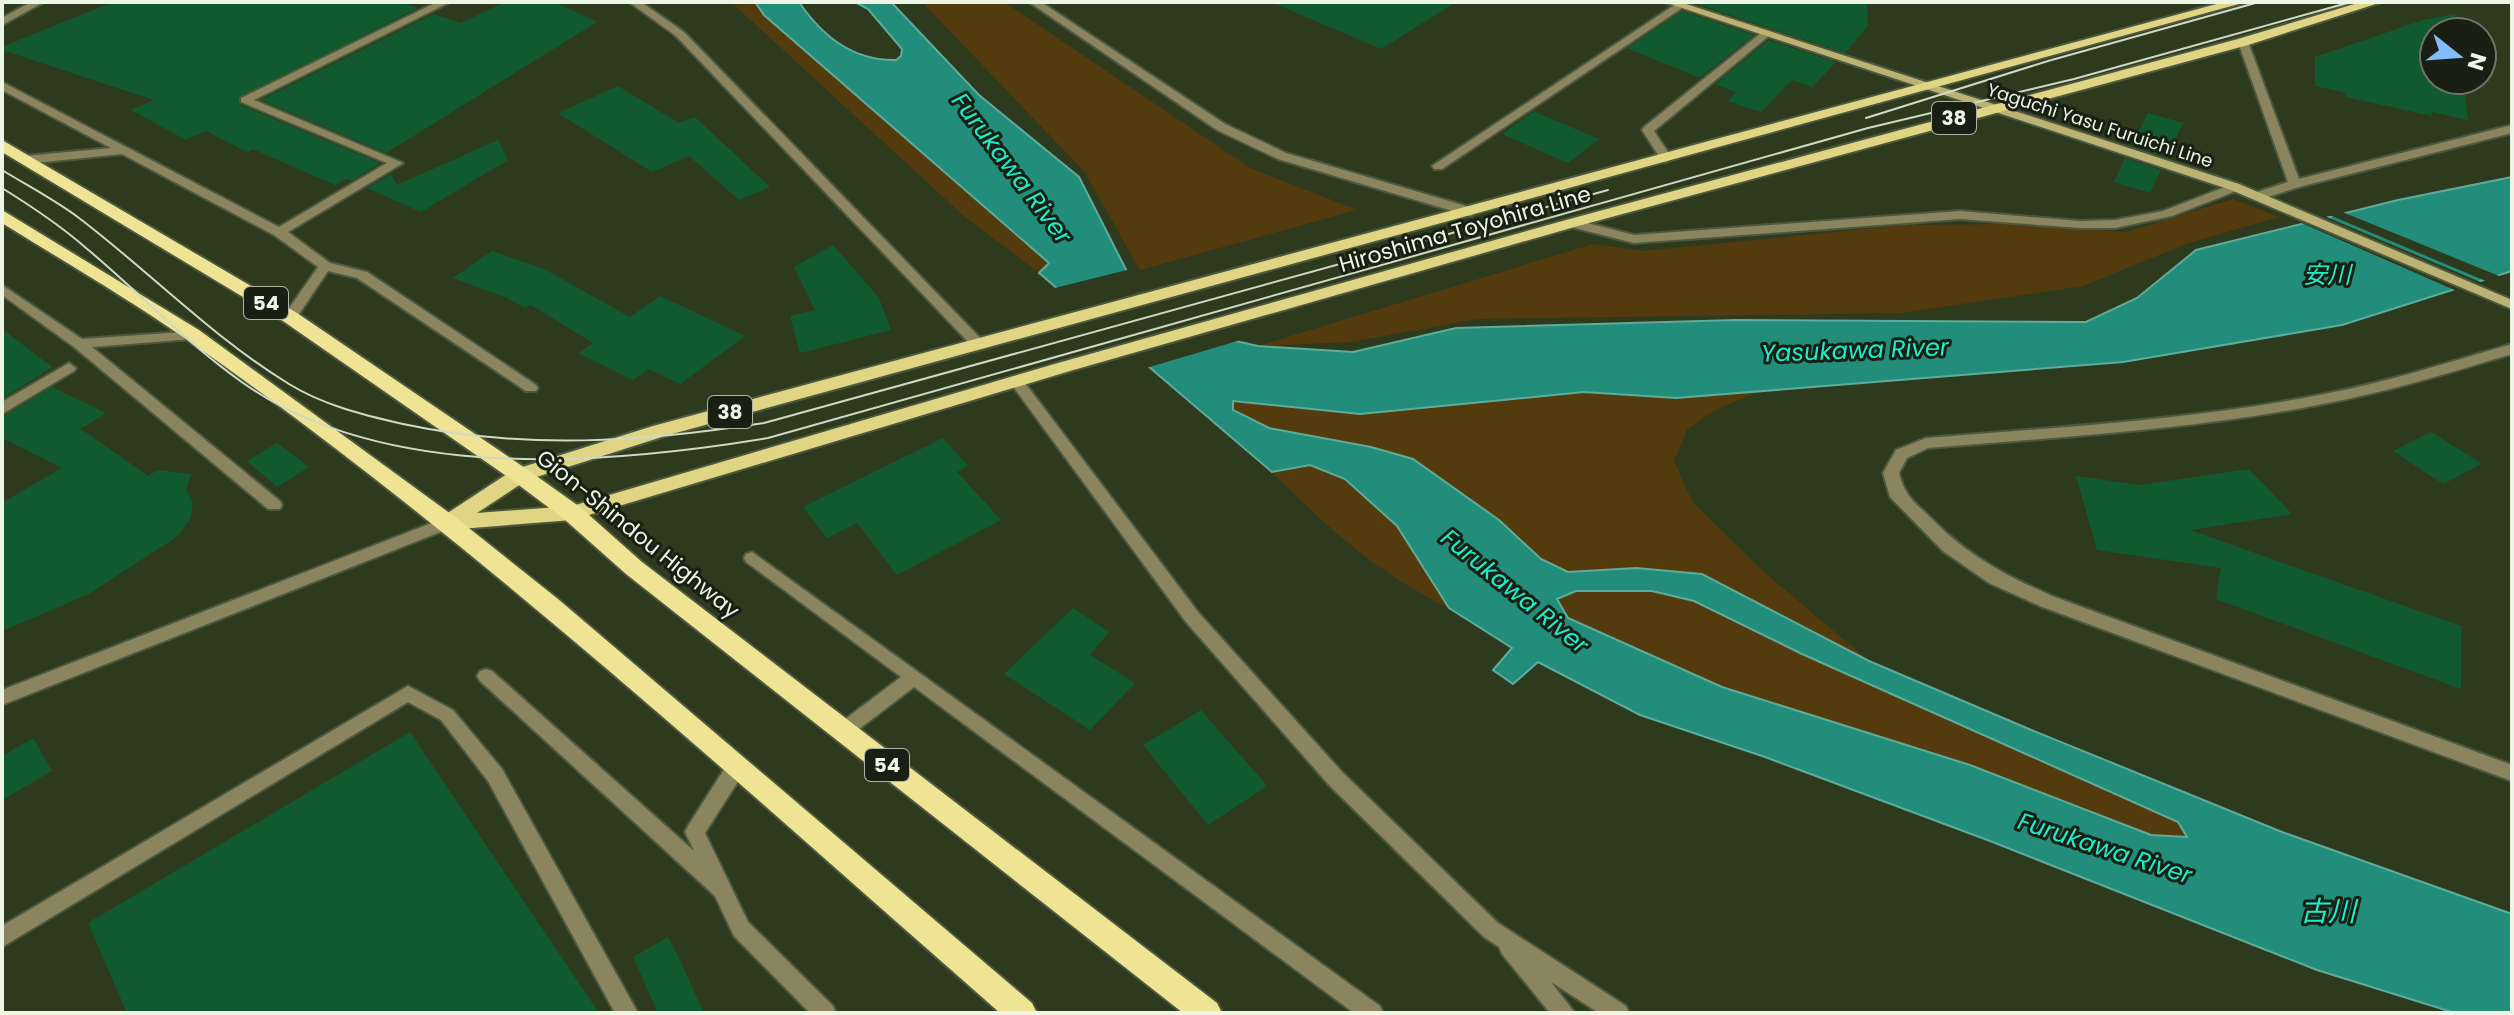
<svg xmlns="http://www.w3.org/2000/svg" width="2514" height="1015" font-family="Poppins,'Noto Sans JP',sans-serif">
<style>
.green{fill:#543b0e}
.water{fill:#218d7a;stroke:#5eac9a;stroke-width:2;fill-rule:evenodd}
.pier{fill:#2e3a1e}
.building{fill:#115a30}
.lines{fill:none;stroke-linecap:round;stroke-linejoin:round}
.service-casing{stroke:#4d583e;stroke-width:4}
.minor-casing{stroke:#4d583e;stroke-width:4}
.tertiary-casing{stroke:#4d583e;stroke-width:4}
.secondary-casing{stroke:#4d583e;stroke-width:4}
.primary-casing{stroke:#4d583e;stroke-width:4}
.trunk-casing{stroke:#4d583e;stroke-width:4}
.service{fill:#8a855e;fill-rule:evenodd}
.minor{fill:#8a855e;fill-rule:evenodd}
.tertiary{fill:#8a855e;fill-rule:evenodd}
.secondary{fill:#bab373;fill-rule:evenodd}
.primary{fill:#dfd582;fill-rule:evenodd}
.trunk{fill:#eee494;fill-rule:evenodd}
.tram{stroke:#d0d8c6;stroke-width:2}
.labels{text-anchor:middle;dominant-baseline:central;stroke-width:6;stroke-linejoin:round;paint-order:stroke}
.far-street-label{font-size:18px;fill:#edf5e4;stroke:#191f13}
.shield{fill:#191f13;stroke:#adb5a5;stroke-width:2}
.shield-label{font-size:20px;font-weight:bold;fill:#edf5e4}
.street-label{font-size:22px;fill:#edf5e4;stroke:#191f13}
.water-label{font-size:24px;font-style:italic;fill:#1eedcc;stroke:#191f13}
.near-water-label{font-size:28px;font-style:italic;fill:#1eedcc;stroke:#191f13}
</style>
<rect width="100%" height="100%" fill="#2e3a1e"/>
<!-- green -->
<g class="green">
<polygon points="731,2 755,2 764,16 1050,263 1039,273 965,217"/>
<polygon points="922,2 1004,2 1250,168 1357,210 1140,270 1084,171"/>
<polygon points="2233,199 2279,217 2186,244 2083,286 1901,313 1477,319 1351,342 1258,346 1593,244 1642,251 1906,225 2016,224 2126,232"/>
<polygon points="1761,391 1715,410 1687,430 1674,461 1692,501 1765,573 1869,661 1702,574 1636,568 1568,572 1541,559 1499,520 1413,459 1371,447 1269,428 1233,410 1233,401 1360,414 1584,392 1676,398"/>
<path d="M1310,465L1345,479L1397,526L1449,608C1376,572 1329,529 1272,472Z"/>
<polygon points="1576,591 1652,591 1694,601 1802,654 2178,822 2187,838 2151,835 1970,765 1722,687 1568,618 1556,599"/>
</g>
<!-- water -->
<path class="water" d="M755,2H799C822,36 854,61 896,60L901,56L902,49L868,9L855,2H891L979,95L1079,177L1143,303L1182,329L1258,346L1353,352L1456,328L1736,320L2086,322L2137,298L2196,250L2398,200L2512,177V271L2342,325L2123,362L1676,398L1584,392L1360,414L1233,401V410L1269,428L1371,447L1413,459L1499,520L1541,559L1568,572L1636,568L1702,574L1869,661L2029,729L2282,832L2512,914V1013H2455L2317,970L1990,841L1765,757L1640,715L1538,662L1513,684L1493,670L1512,648L1449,608L1397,526L1345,479L1310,465L1272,472L1039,273L1049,263L764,15ZM1576,591H1652L1694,601L1802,654L2178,822L2187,837L2151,835L1970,765L1722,687L1568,618L1557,599Z"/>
<!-- pier -->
<g class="pier">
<polygon points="2340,211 2504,278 2488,282 2327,214"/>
<polygon points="2322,215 2485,284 2459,292 2297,221"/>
<polygon points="1131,269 1146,300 1183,325 1244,339 1143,369 1051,289"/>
</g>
<!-- building -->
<g class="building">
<polygon points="113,2 400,2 418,8 238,98 240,105 380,163 351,181 346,179 335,185 253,149 247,152 206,131 186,140 131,110 154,100 2,50 2,47"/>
<polygon points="505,2 554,2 597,22 386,153 261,100 433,14 461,23"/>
<polygon points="1271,2 1456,2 1381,49"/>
<polygon points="1691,2 1867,2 1868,26 1845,53"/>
<polygon points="1682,11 1754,35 1700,78 1627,48"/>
<polygon points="2455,14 2457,32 2434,32 2434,80 2463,80 2468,120 2432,112 2432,116 2346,97 2346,93 2315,86 2315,57 2423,20"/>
<polygon points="1769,40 1836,62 1812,87 1792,80 1761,112 1728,101 1736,92 1715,84"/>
<polygon points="618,86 679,123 695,117 770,187 739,200 689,156 652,172 558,113"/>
<polygon points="1534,111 1542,115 1599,139 1568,163 1502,134"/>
<polygon points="2148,113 2183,123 2167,157 2132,146"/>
<polygon points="498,140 508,160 421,212 367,188 391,174 397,185"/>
<polygon points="2125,158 2161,170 2150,193 2114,182"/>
<polygon points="833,245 879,298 891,330 800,353 790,316 815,310 794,267"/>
<polygon points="492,251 544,269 630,317 660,296 745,336 680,384 649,369 633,380 578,353 593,343 531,305 525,308 507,298 453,278"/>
<polygon points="2,329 52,367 2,399"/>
<polygon points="52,387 106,413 81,429 148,476 158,470 191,474 186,490 193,503 190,519 178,536 87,595 2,631 2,503 62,468 2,438 2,417"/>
<polygon points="2431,432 2482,464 2443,484 2393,451"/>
<polygon points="943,438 968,466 957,472 1001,520 897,575 857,523 827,538 803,507"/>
<polygon points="277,443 309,467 277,487 247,461"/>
<polygon points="2249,469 2292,514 2190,530 2461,626 2461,689 2216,599 2221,568 2097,550 2076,476 2140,485"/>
<polygon points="1073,608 1109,632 1090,655 1135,683 1090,730 1004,674"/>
<polygon points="1201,710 1267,786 1208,825 1143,745"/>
<polygon points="410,732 599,1013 127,1013 88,923"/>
<polygon points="33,738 52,771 2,800 2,756"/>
<polygon points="668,937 678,956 704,1013 658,1013 633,957"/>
</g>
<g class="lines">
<!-- service casing -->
<g class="service-casing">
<g id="service">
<polygon points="1029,2 1041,2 1225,124 1286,153 1476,209 1477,212 1471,216 1466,215 1278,159 1217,130"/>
<polygon points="2235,183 2239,184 2239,190 2172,216 2115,228 2080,228 1960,219 1634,243 1567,226 1566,223 1572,219 1634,235 1960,211 2080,221 2115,220 2163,211"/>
<path d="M2512,344V354C2449,373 2387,392 2323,404C2193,430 2060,437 1928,448L1907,458L1899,473C1905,496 1914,502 1931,518C1968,556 2005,575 2052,596L2512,765V781L2040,606L1989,583L1943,551L1890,497L1883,473L1896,450L1926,438C2059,427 2193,420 2324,394C2388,382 2449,362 2512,344Z"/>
<polygon points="69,363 76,368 74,371 2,414 2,402"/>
</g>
</g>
<!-- minor casing -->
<g class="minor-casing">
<g id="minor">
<polygon points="437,2 450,2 254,100 403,163 288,232 330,263 367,272 536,385 538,388 536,391 526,391 357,278 328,271 295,320 285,320 283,317 318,267 274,235 122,154 25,164 19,160 25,156 111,148 2,90 2,82 279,227 387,163 241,102 241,98"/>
<polygon points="629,2 641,2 684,32 984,342 986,345 984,348 974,348 676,36"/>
<polygon points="1676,4 1685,6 1442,169 1434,169 1432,166"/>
<polygon points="1761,33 1770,35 1654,131 1672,158 1666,162 1662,161 1642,130 1644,127"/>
<polygon points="2243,39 2248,42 2299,179 2512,125 2512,133 2299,187 2262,199 2254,199 2254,193 2288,182 2238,42"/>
<polygon points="2,285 82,339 197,331 199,334 192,339 92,347 280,501 282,505 280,509 268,509 74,347 2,295"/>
<polygon points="1017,377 1022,379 1198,612 1343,773 1498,923 1626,1006 1629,1013 1599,1013 1551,982 1575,1013 1550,1013 1502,954 1499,947 1484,937 1329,785 1186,622 1012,385 1010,382"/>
<polygon points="752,552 1380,1006 1383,1013 1354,1013 914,687 850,736 843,739 836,736 834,731 836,726 901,677 746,562 744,558 746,554"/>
<polygon points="486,669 492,671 694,851 685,832 688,826 730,760 737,758 744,760 746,766 744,772 705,833 748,922 833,1006 836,1013 810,1013 734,936 715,896 480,681 477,676 480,671"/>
<polygon points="408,686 453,710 502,769 638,1013 615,1013 488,781 441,720 408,702 2,947 2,926"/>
</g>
</g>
<!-- tertiary casing -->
<g class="tertiary-casing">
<g id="tertiary">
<polygon points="31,2 44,2 2,25 2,18"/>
<polygon points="447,517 455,523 453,527 2,705 2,690"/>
</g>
</g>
<!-- secondary casing -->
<g class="secondary-casing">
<polygon id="secondary" points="1664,2 1680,2 2239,184 2512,300 2512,309 2231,190"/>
</g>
<!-- primary casing -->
<g class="primary-casing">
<polygon id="primary" points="2224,2 2246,2 665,436 527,480 477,513 572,506 1058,363 1566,220 2238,39 2361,2 2382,2 2248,45 1578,226 1070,371 572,520 447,530 440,528 437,523 440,518 513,470 653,426"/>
</g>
<!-- trunk casing -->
<g class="trunk-casing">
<g id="trunk">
<polygon points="2,140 297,313 528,470 580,507 642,562 1217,1003 1222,1013 1183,1013 626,574 564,519 512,480 283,321 2,152"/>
<path d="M2,210L199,330L455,517L558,599L1032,1003L1037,1013H1000C735,781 475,541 186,339C127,298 63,261 2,223Z"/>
</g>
</g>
<!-- service -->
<use href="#service" class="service"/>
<!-- minor -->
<use href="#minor" class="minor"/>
<!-- tertiary -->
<use href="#tertiary" class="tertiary"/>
<!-- secondary -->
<use href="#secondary" class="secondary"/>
<!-- primary -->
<use href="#primary" class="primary"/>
<!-- trunk -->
<use href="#trunk" class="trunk"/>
<!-- tram -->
<g class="tram">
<polyline points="1866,118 2048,61 2259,2"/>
<path d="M2,170C28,186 55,200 79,218C150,272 212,337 289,384C323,405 363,415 403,424C524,450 642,442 764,423L1608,190"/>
<path d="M2,188C31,206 60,225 86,248C139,292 186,343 243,383C386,483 604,465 768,438L1868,128L2074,79L2351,2"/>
</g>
</g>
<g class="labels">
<!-- far-street labels -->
<g class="far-street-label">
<text transform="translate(2100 125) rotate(18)">Yaguchi Yasu Furuichi Line</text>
</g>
<!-- shield labels -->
<g class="shield">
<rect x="1932" y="102" width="44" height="32" rx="6"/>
<rect x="244" y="287" width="44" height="32" rx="6"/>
<rect x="708" y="396" width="44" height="32" rx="6"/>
<rect x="865" y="749" width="44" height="32" rx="6"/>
</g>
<g class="shield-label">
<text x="1954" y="118">38</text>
<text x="266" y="303">54</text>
<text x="730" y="412">38</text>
<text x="887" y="765">54</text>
</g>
<!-- street labels -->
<g class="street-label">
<text transform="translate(1465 229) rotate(-16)">Hiroshima Toyohira Line</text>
<text transform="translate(638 534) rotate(39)">Gion-Shindou Highway</text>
</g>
<!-- water labels -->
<g class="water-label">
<text transform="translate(1012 168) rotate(53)">Furukawa River</text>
<text x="2327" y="274">安川</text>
<text transform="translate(1855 350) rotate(-2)">Yasukawa River</text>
<text transform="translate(1515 591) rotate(39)">Furukawa River</text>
<text transform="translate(2105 848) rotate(18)">Furukawa River</text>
</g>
<!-- near-water labels -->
<g class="near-water-label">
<text x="2328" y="911">古川</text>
</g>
</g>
<!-- border -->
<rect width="2514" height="1015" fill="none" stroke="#edf5e4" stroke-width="8"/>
<!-- north arrow -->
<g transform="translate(2458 56) rotate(107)"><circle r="38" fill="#191f13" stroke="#6e7567" stroke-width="2"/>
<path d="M0-6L14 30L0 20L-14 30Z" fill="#83bcfb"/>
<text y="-12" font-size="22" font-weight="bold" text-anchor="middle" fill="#edf5e4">N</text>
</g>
</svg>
